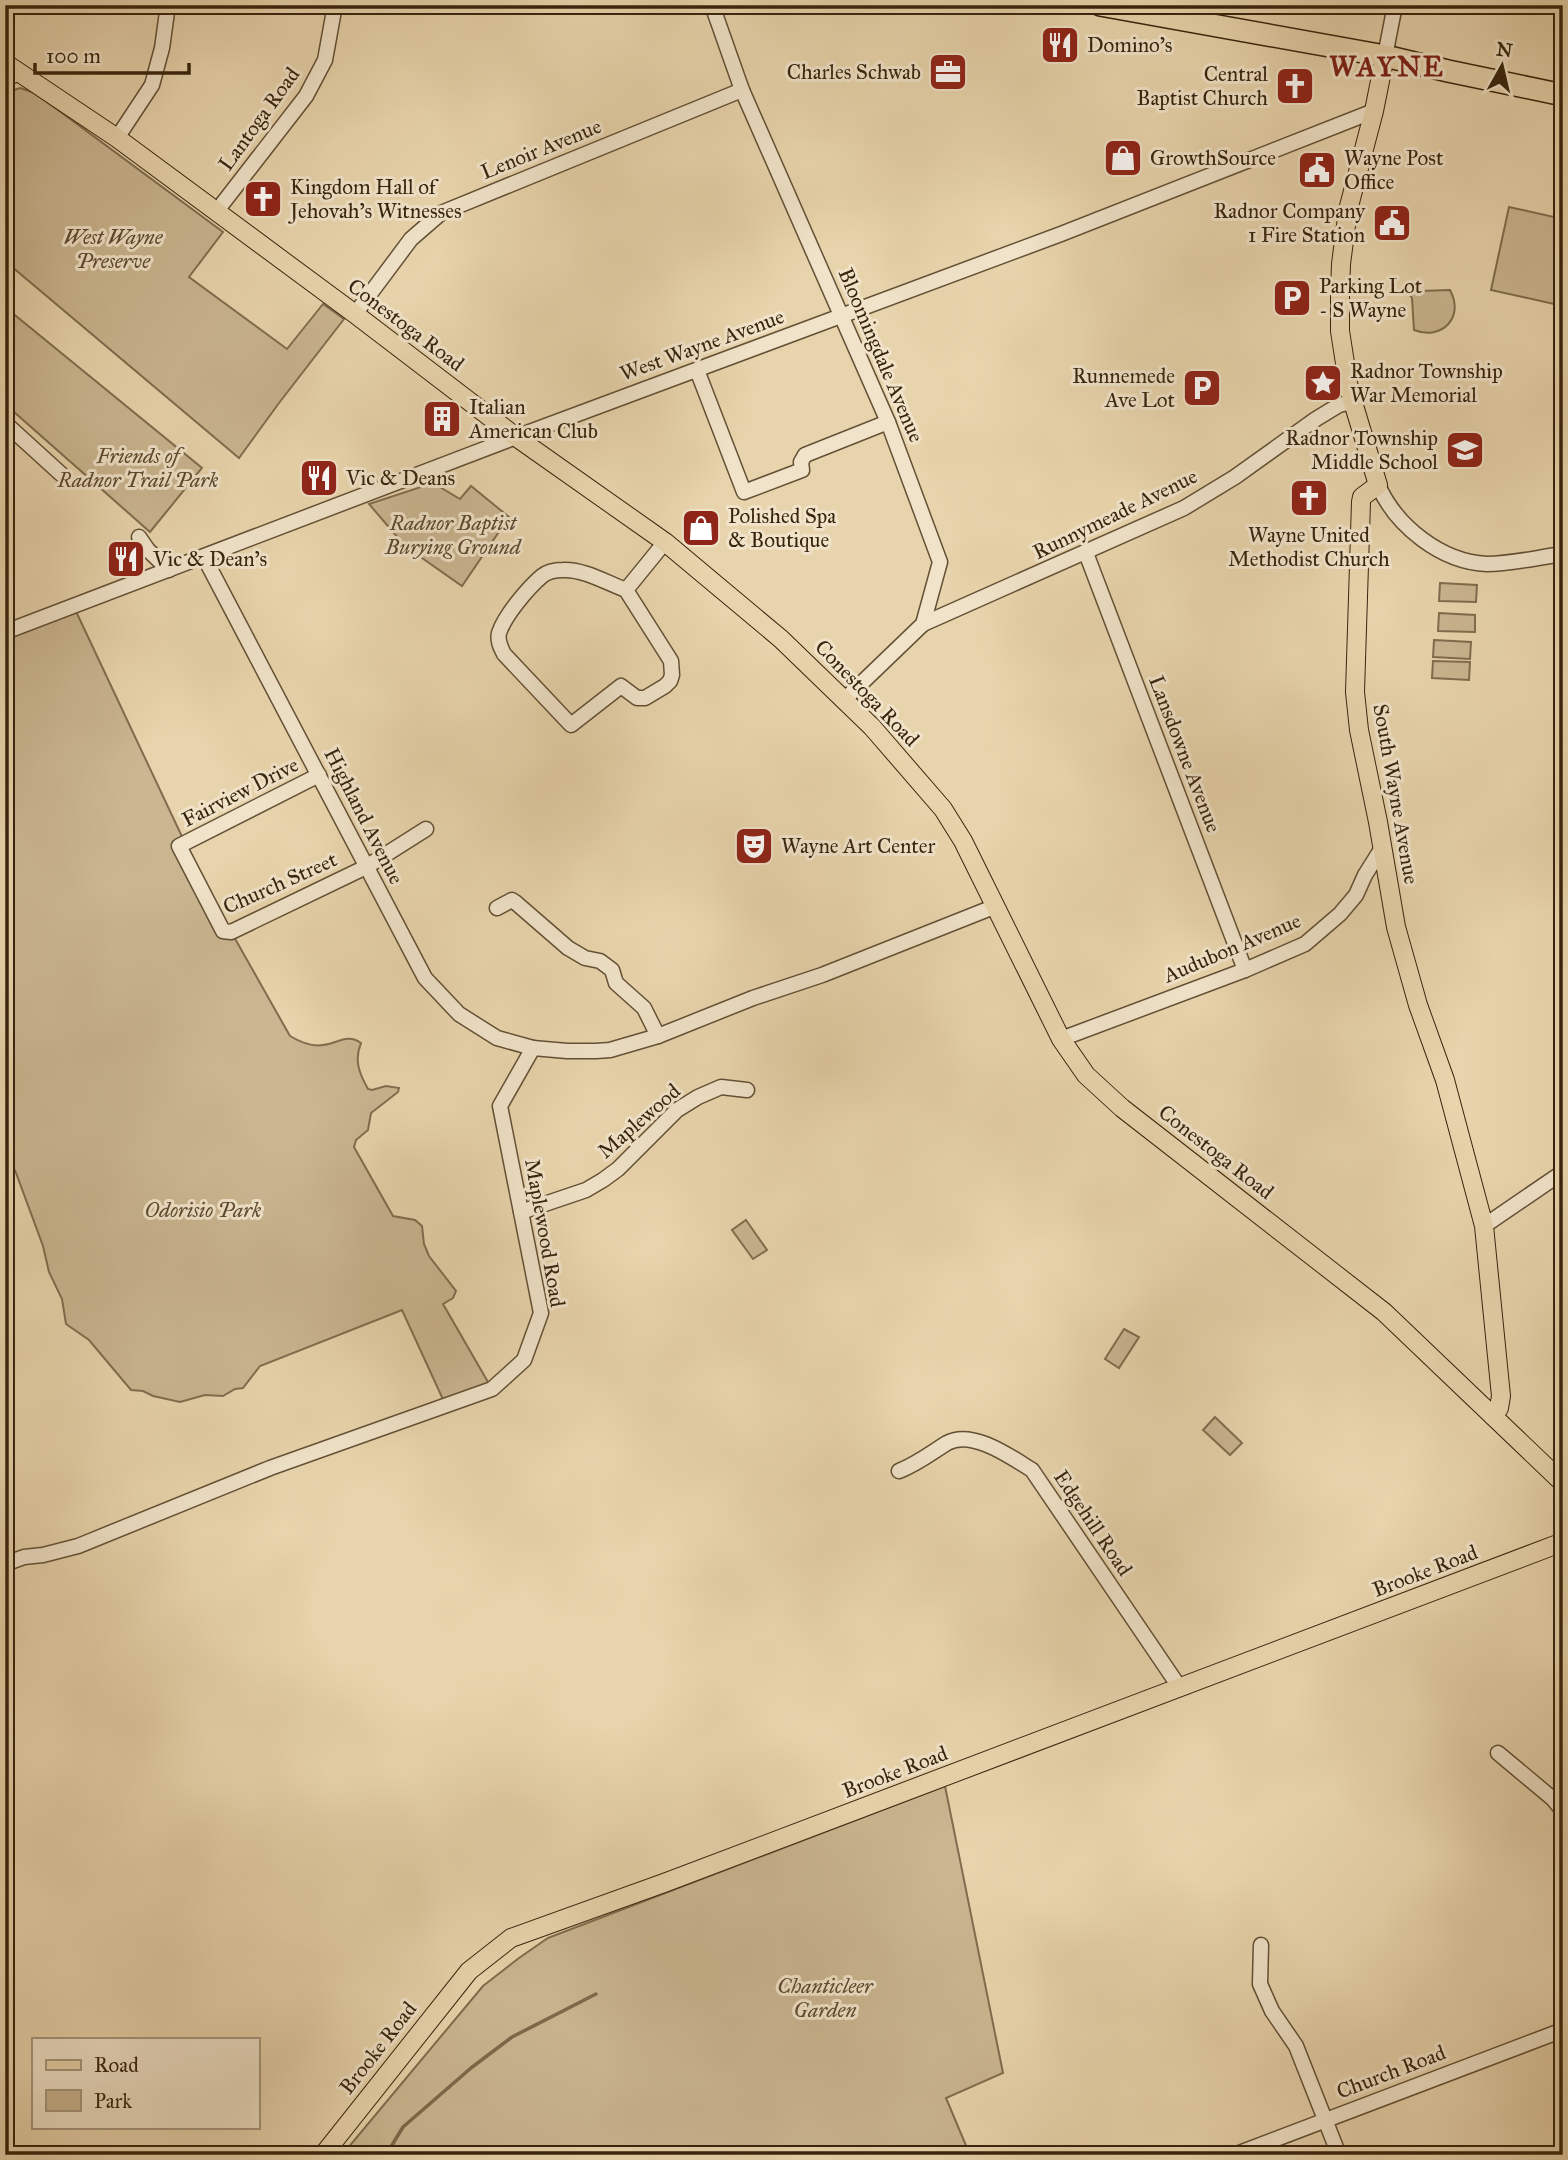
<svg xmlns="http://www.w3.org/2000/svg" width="1568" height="2160" font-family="'IM FELL Great Primer',serif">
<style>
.green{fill:#cab691;stroke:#806d4f;stroke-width:2}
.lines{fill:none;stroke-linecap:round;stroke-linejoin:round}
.stream{stroke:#7d6a4c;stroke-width:3.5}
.minor-casing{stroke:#635035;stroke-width:17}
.major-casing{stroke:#37240d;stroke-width:20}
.highway-casing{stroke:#37240d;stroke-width:24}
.minor{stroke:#f0e3c9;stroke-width:14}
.major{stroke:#e8d4ac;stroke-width:18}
.highway{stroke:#e8d4ac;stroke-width:21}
.labels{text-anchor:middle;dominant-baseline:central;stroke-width:6;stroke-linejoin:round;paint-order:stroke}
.poi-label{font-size:21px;fill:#37240d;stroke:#f0e3c9;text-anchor:start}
.street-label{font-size:21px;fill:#37240d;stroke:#f0e3c9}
.park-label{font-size:21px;font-style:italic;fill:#5c482e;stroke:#f0e3c9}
.district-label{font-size:28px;font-weight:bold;letter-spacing:2px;fill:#7a1f14;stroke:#f0e3c9}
</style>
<rect width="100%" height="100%" fill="#e8d4ac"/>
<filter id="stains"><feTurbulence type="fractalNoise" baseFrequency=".00286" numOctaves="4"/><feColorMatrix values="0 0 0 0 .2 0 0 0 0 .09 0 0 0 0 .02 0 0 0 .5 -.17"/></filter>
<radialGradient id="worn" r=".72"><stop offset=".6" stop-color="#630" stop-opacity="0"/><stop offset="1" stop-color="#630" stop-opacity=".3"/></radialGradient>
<!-- green -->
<g class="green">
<polygon points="20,88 35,93 223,232 189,277 287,349 323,304 344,319 279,403 239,458 5,261 5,93"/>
<polygon points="1509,207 1563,219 1563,306 1491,290"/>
<path d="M1413,287L1419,291L1450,290C1465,317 1442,341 1414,330L1412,298L1408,293Z"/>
<polygon points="5,307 202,468 150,532 5,404"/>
<polygon points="433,483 460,499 471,486 509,517 462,586 405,546 369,504"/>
<polygon points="1440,583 1477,585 1476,602 1439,601"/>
<path d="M73,605L185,843L229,928L290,1036C300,1042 311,1047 323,1045C337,1044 347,1033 361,1043C354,1060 359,1073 368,1089L372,1090L386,1086L399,1088L398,1092L371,1113L368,1130L356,1140L354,1147L393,1216L415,1220L422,1226L424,1244L429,1256L456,1291L453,1298L443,1304L492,1389L446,1406L402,1310L260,1366L243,1388L235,1389L223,1396L205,1395L180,1402L153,1396L143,1391L131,1390L89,1340L66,1324L62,1299L49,1272L43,1246L16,1173L5,1150V632Z"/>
<polygon points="1439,613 1475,615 1475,632 1438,631"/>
<polygon points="1434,640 1471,642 1470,659 1433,657"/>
<polygon points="1433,661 1470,662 1469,680 1432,678"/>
<polygon points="746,1220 767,1250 753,1259 732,1230"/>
<polygon points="1124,1329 1139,1337 1119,1368 1105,1359"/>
<polygon points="1215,1417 1242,1443 1230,1455 1203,1430"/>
<polygon points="945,1786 1003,2073 946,2098 970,2155 342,2155 483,1986 519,1958 548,1938"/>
</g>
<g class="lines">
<!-- stream -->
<polyline class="stream" points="386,2155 403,2127 471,2068 512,2037 596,1994"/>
<!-- minor casing -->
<g class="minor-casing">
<g id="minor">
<polyline points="712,5 742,90 888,422 940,562 923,624 844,700"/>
<polyline points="1385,56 1395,5"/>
<polyline points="5,79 19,73"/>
<polyline points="117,138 152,85 162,48 168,5"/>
<polyline points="216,212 306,96 325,60 335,5"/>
<polyline points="355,314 411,239 441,213 742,90"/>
<polyline points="697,370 744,492 802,470 801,462 805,455 888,422"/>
<polyline points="5,423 61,474"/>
<path d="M1378,485C1396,526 1441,562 1487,564C1511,564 1540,557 1563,554"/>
<polyline points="139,537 148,550 169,570"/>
<polyline points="1086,553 1245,970"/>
<polyline points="204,557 425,978 459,1014 497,1038 533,1048"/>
<path d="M626,590L671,661L672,675L670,681L665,686L645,698H637L621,686L571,725L504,654C501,648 497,641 499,633C505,615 528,588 542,576C548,571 556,570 563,570C584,569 607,583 626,590L665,542"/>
<polyline points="923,624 1184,508 1235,477 1316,419 1339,405 1352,402"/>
<polyline points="5,632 516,437 1061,234 1374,111"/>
<polyline points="319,775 179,846 223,931 231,932 366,867 426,829"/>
<polyline points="497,908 512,900 515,902 568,948 585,958 600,961 612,970 616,983 644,1008 658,1036"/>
<polyline points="1061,1039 1245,970 1305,944 1340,914 1356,895 1365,875 1382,848"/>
<polyline points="521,1212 586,1190 603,1180 618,1169 677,1110 698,1097 721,1087 747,1090"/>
<polyline points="1484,1226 1563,1172"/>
<path d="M899,1471C917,1464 931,1453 947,1443C972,1429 1011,1457 1032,1470L1180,1688"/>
<polyline points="5,1564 24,1557 43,1555 78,1546 270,1468 492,1389 524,1360 541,1313 500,1106 533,1048 567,1051 596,1051 610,1050 658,1036 753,998 822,975 996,906"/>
<polyline points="1498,1753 1553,1799 1563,1811"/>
<polyline points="1261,1945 1260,1984 1272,2011 1296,2046 1339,2155"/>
<polyline points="5,2151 14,2155"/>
<polyline points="1234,2155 1563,2030"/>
</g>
</g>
<!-- major casing -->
<g class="major-casing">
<g id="major">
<polyline points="1385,56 1374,111 1348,210 1341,264 1340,292 1340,331 1349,389 1378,485 1362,497 1361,502 1355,692 1359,730 1378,822 1396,927 1418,1005 1445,1080 1484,1226 1501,1396 1499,1408 1493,1416"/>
<polyline points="5,63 117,138 355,314 516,437 665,542 781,639 872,727 943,809 963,841 1061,1039 1086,1075 1122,1108 1384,1312 1563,1483"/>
<polyline points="323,2155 469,1971 511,1938 664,1883 1563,1542"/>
</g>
</g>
<!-- highway casing -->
<g class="highway-casing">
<polyline id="highway" points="1100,5 1385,56 1448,71 1563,95"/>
</g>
<!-- minor -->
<use href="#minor" class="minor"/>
<!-- major -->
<use href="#major" class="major"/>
<!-- highway -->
<use href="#highway" class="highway"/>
</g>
<!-- icons -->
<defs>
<g id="restaurant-square" transform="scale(2.0125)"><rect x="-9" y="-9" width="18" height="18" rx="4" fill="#8f2418" stroke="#f0e3c9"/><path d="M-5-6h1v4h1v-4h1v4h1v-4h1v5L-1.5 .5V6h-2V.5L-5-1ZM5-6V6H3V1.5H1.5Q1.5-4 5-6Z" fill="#fff"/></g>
<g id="office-square" transform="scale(2.0125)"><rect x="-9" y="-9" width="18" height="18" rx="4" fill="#8f2418" stroke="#f0e3c9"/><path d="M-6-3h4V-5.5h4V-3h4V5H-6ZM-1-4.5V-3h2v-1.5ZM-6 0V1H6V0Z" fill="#fff"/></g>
<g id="church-square" transform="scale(2.0125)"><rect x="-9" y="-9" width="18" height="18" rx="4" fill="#8f2418" stroke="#f0e3c9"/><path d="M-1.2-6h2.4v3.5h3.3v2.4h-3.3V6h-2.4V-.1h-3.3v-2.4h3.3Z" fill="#fff"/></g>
<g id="shop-square" transform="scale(2.0125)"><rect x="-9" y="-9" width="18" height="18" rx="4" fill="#8f2418" stroke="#f0e3c9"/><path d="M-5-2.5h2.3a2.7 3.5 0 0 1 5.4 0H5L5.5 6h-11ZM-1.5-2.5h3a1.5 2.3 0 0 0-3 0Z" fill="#fff"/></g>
<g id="civic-square" transform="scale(2.0125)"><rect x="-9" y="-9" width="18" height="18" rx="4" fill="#8f2418" stroke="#f0e3c9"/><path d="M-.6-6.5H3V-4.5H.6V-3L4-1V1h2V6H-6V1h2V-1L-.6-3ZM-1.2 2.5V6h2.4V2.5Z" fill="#fff"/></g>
<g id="parking-square" transform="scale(2.0125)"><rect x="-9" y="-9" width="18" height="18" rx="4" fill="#8f2418" stroke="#f0e3c9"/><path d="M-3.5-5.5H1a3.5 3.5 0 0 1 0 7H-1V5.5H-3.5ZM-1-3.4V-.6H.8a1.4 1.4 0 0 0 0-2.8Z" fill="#fff"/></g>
<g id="sight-square" transform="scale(2.0125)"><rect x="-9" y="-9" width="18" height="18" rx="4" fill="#8f2418" stroke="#f0e3c9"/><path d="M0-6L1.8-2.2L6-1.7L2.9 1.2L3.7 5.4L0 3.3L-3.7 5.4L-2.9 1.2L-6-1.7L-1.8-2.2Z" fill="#fff"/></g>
<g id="building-square" transform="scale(2.0125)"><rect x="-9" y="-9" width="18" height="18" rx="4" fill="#8f2418" stroke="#f0e3c9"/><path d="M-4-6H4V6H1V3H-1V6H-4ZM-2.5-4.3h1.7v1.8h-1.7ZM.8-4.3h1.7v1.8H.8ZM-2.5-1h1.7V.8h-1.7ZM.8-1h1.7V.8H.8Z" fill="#fff"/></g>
<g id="school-square" transform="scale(2.0125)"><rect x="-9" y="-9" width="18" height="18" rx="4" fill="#8f2418" stroke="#f0e3c9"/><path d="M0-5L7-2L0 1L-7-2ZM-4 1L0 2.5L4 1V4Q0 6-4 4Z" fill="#fff"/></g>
<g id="theatre-square" transform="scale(2.0125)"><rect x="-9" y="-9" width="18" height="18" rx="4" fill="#8f2418" stroke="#f0e3c9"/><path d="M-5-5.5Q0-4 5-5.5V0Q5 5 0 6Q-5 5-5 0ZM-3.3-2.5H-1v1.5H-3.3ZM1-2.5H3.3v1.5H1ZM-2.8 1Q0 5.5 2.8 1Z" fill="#fff"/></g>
</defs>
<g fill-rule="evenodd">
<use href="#restaurant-square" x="1060" y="45"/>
<use href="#office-square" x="948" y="72"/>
<use href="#church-square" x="1295" y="86"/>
<use href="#shop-square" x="1123" y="158"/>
<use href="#civic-square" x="1317" y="170"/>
<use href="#church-square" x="263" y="199"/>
<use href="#civic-square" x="1392" y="223"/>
<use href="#parking-square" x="1292" y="298"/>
<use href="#sight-square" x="1323" y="383"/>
<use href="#parking-square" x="1202" y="388"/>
<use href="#building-square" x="442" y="419"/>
<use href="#school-square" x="1465" y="450"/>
<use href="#restaurant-square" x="319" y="478"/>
<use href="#church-square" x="1309" y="498"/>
<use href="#shop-square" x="701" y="528"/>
<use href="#restaurant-square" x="126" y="559"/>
<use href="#theatre-square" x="754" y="846"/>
</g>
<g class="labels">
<!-- poi labels -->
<g class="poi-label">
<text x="1087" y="45">Domino's</text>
<text x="921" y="72" text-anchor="end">Charles Schwab</text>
<text x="1268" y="74" text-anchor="end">Central<tspan x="1268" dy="24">Baptist Church</tspan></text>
<text x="1150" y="158">GrowthSource</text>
<text x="1344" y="158">Wayne Post<tspan x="1344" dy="24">Office</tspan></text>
<text x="290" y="187">Kingdom Hall of<tspan x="290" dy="24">Jehovah's Witnesses</tspan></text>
<text x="1365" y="211" text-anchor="end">Radnor Company<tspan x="1365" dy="24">1 Fire Station</tspan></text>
<text x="1319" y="286">Parking Lot<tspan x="1319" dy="24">- S Wayne</tspan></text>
<text x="1350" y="371">Radnor Township<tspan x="1350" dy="24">War Memorial</tspan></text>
<text x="1175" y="376" text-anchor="end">Runnemede<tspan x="1175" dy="24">Ave Lot</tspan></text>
<text x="469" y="407">Italian<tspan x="469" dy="24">American Club</tspan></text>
<text x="1438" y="438" text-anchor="end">Radnor Township<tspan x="1438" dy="24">Middle School</tspan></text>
<text x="346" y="478">Vic &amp; Deans</text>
<text x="728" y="516">Polished Spa<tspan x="728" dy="24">&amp; Boutique</tspan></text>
<text x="1309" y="535" text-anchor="middle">Wayne United<tspan x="1309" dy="24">Methodist Church</tspan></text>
<text x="153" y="559">Vic &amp; Dean's</text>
<text x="781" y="846">Wayne Art Center</text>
</g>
<!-- street labels -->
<g class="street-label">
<text transform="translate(259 119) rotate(-54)">Lantoga Road</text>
<text transform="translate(541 149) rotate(-22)">Lenoir Avenue</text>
<text transform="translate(406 325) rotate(37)">Conestoga Road</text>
<text transform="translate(702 345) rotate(-20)">West Wayne Avenue</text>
<text transform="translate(881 355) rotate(67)">Bloomingdale Avenue</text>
<text transform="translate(1115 514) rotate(-26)">Runnymeade Avenue</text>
<text transform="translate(867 693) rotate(46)">Conestoga Road</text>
<text transform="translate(1185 754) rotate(69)">Lansdowne Avenue</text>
<text transform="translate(240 792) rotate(-27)">Fairview Drive</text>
<text transform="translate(1396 794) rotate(80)">South Wayne Avenue</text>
<text transform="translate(364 816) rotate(63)">Highland Avenue</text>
<text transform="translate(280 883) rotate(-24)">Church Street</text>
<text transform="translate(1232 948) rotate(-23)">Audubon Avenue</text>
<text transform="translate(639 1121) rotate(-41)">Maplewood</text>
<text transform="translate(1216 1152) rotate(38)">Conestoga Road</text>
<text transform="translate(545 1233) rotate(80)">Maplewood Road</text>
<text transform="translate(1093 1523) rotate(56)">Edgehill Road</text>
<text transform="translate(1425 1571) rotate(-21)">Brooke Road</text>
<text transform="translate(895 1772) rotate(-21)">Brooke Road</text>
<text transform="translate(378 2048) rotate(-52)">Brooke Road</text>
<text transform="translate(1391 2072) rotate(-21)">Church Road</text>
</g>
<!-- park labels -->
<g class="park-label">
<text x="113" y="237">West Wayne<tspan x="113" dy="24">Preserve</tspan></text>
<text x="138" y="456">Friends of<tspan x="138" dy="24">Radnor Trail Park</tspan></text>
<text x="453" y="523">Radnor Baptist<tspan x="453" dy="24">Burying Ground</tspan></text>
<text x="203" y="1210">Odorisio Park</text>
<text x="825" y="1986">Chanticleer<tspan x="825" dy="24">Garden</tspan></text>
</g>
<!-- district labels -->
<g class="district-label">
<text x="1387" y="66">WAYNE</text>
</g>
</g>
<!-- margin -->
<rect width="1568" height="2160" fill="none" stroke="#e8d4ac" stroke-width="28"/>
<rect x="7" y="7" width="1554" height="2146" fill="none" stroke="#37240d" stroke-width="3.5"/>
<rect x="14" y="14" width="1540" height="2132" fill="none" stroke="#37240d" stroke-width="2"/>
<!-- legend -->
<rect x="32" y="2038" width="228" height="91" fill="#f0e3c9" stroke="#a6977e" stroke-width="2"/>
<rect x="46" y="2060" width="35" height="10" fill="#e8d4ac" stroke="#a6977e" stroke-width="2"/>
<text x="94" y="2072" font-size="21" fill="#37240d">Road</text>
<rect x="46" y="2090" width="35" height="21" fill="#cab691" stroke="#a6977e" stroke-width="2"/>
<text x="94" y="2108" font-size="21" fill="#37240d">Park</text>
<!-- north arrow -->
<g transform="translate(1502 66) rotate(8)" stroke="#f0e3c9" stroke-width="5" paint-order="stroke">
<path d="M0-5L12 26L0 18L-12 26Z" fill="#37240d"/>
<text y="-10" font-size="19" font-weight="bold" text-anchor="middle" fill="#37240d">N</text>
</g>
<!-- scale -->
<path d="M35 63v10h154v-10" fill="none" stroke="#37240d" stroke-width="3.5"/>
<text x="46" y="63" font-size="21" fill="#37240d" stroke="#f0e3c9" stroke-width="5" paint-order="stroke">100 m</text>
<rect width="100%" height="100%" filter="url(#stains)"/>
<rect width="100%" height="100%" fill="url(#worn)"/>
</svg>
